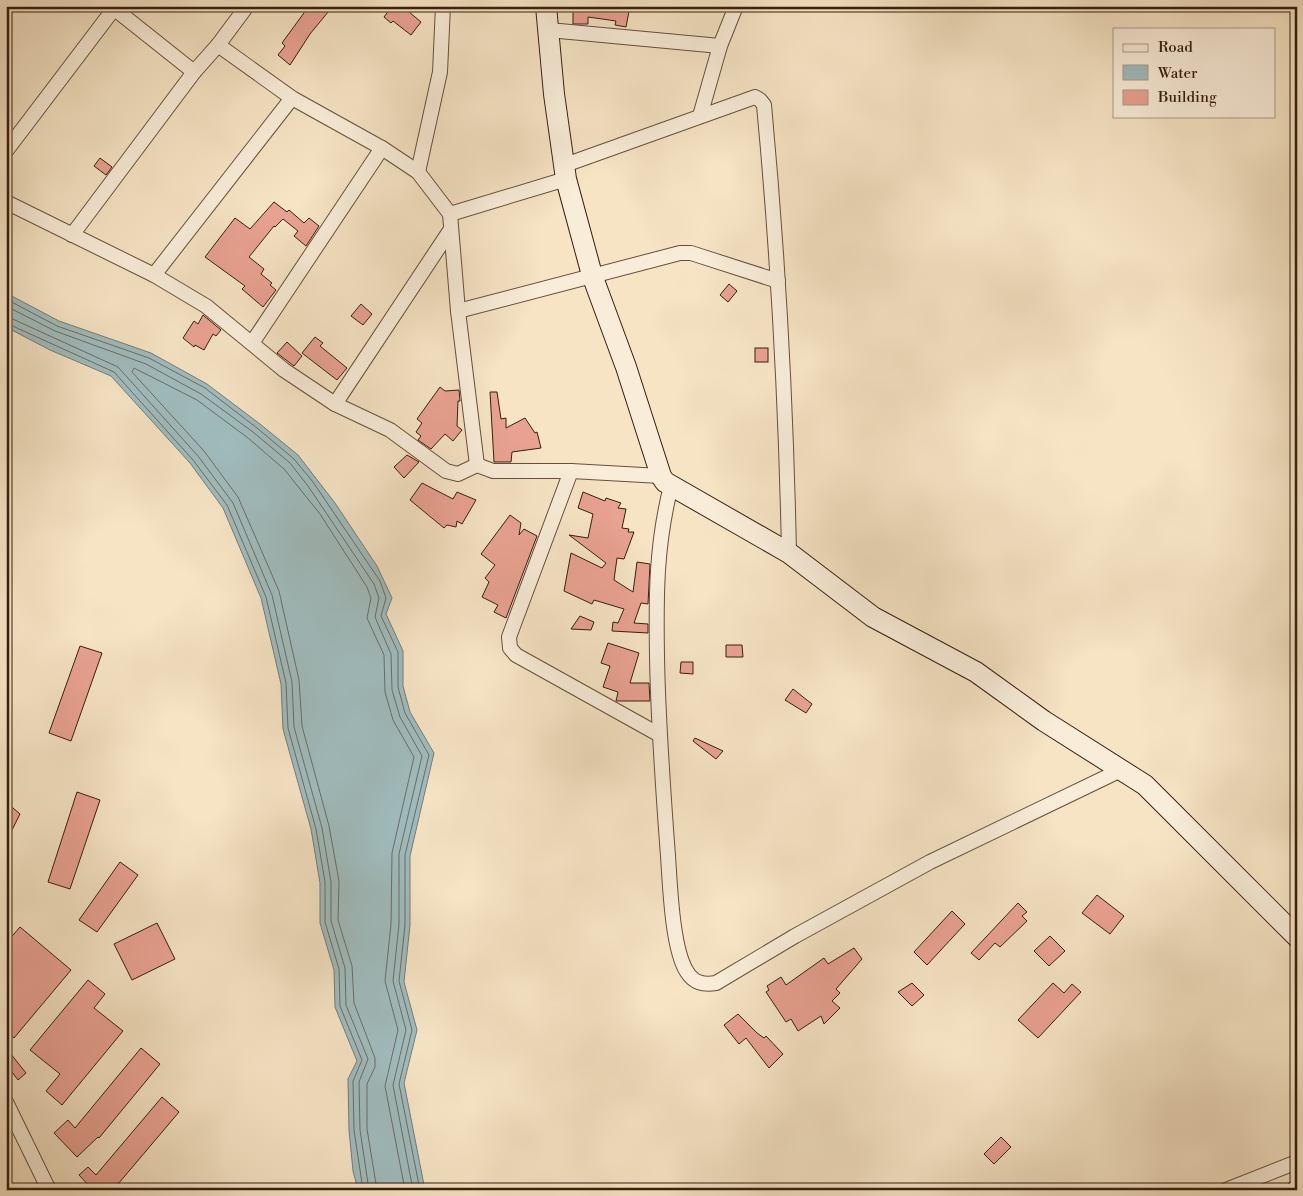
<svg xmlns="http://www.w3.org/2000/svg" width="1303" height="1196" font-family="'Libre Bodoni',serif">
<style>
.water{fill:#a0bcbe;stroke:#767d78}
.lines{fill:none;stroke-linecap:round;stroke-linejoin:round}
.shore{stroke:#6b6d66;stroke-width:1}
.building{fill:#e9a292;stroke:#361e0f}
.street-casing{stroke:#66503c;stroke-width:16}
.secondary-casing{stroke:#361e0f;stroke-width:22}
.street{stroke:#f9edd9;stroke-width:14}
.secondary{stroke:#f9edd9;stroke-width:20}
</style>
<rect width="100%" height="100%" fill="#f6e4c5"/>
<filter id="stains"><feTurbulence type="fractalNoise" baseFrequency=".004" numOctaves="4"/><feColorMatrix values="0 0 0 0 .2 0 0 0 0 .09 0 0 0 0 .02 0 0 0 .5 -.17"/></filter>
<radialGradient id="worn" r=".72"><stop offset=".6" stop-color="#630" stop-opacity="0"/><stop offset="1" stop-color="#630" stop-opacity=".3"/></radialGradient>
<!-- water -->
<polygon class="water" points="6,293 59,321 151,353 207,384 260,424 298,455 335,503 377,566 392,598 386,614 403,651 403,686 410,712 434,753 410,856 410,925 404,982 417,1030 404,1083 425,1190 358,1190 353,1171 349,1130 348,1079 357,1061 335,1007 334,970 320,923 320,883 311,829 283,729 281,684 261,598 223,508 190,463 111,376 50,350 6,327"/>
<g class="lines">
<!-- shore -->
<g class="shore">
<polyline points="6,299 57,326 149,358 205,388 257,428 294,459 313,482 380,581 386,598 381,616 398,652 398,687 405,713 429,755 405,855 405,925 399,981 412,1030 399,1084 420,1190"/>
<polyline points="6,306 55,331 146,364 201,394 253,432 290,463 308,486 374,584 379,598 375,617 391,654 392,690 400,717 422,756 399,854 399,924 393,981 406,1030 393,1085 413,1190"/>
<polyline points="6,316 118,367 198,456 233,503 272,595 292,682 294,727 322,828 331,882 331,921 345,968 346,1005 368,1059 359,1082 360,1130 369,1190"/>
<polyline points="6,323 114,372 193,460 227,505 266,597 286,683 288,728 316,829 325,882 325,922 339,969 340,1006 362,1060 353,1081 354,1130 363,1190"/>
<polyline points="377,1190 367,1129 367,1084 375,1067 375,1058 354,1003 352,966 338,920 339,881 329,826 302,726 299,680 279,591 238,497 204,451 132,372 134,368 197,400 248,438 284,469 320,514 367,587 371,598 367,618 384,655 385,692 393,720 414,757 392,853 391,924 385,981 398,1030 385,1086 405,1190"/>
</g>
</g>
<!-- building -->
<g class="building">
<polygon points="309,6 333,6 310,34 290,65 278,55 285,46 282,43"/>
<polygon points="392,6 402,6 421,22 411,35 393,21 391,23 384,17"/>
<polygon points="573,6 630,6 626,27 615,25 616,21 588,17 588,24 573,24"/>
<polygon points="100,158 112,167 106,175 94,166"/>
<polygon points="274,202 287,212 289,210 304,223 309,218 319,226 306,246 294,236 298,231 283,219 275,227 274,226 249,257 264,269 261,274 272,283 270,285 276,290 263,307 242,289 245,286 205,257 235,218 250,229"/>
<polygon points="729,284 737,291 728,302 720,295"/>
<polygon points="361,304 372,314 363,325 351,316"/>
<polygon points="203,315 221,330 216,336 213,334 204,350 195,345 194,347 183,338 194,321 198,324"/>
<polygon points="315,337 323,343 320,346 347,368 337,380 302,353"/>
<polygon points="287,342 302,356 294,366 277,353"/>
<rect x="755" y="348" width="13" height="14"/>
<polygon points="440,387 445,391 459,390 460,401 458,401 457,426 462,430 453,441 445,434 431,449 418,440 421,436 416,432 422,423 417,419"/>
<polygon points="490,392 497,392 501,419 506,418 506,428 525,418 535,433 537,432 541,448 512,452 511,462 494,462"/>
<polygon points="407,455 419,462 404,478 394,467"/>
<polygon points="422,483 453,499 457,492 476,500 462,524 457,521 456,527 447,525 444,528 410,500"/>
<polygon points="583,492 605,501 606,498 621,503 618,508 626,509 622,528 629,529 628,532 634,532 624,559 617,558 614,580 633,592 637,562 650,564 648,604 641,603 634,623 648,624 648,633 612,631 613,622 618,623 624,609 594,600 592,604 564,591 571,553 602,568 606,563 569,535 588,538 593,514 578,508"/>
<polygon points="510,515 521,523 519,535 524,529 537,536 506,618 494,612 498,605 482,597 489,582 485,578 495,565 481,554"/>
<polygon points="580,616 594,622 591,630 571,629"/>
<polygon points="608,643 639,653 630,683 649,683 650,701 616,701 618,692 603,687 610,666 601,663"/>
<polygon points="726,645 742,645 743,657 726,657"/>
<polygon points="80,646 102,653 71,741 49,733"/>
<polygon points="681,662 693,662 693,674 680,673"/>
<polygon points="793,689 812,704 806,713 785,700"/>
<polygon points="695,738 723,751 716,759 693,741"/>
<polygon points="77,792 100,800 70,889 48,882"/>
<polygon points="6,802 20,814 6,842"/>
<polygon points="120,862 138,875 97,932 79,920"/>
<polygon points="1097,895 1124,916 1110,934 1082,913"/>
<polygon points="1018,903 1027,912 1022,916 1027,921 1000,947 995,943 979,960 971,953"/>
<polygon points="952,911 965,924 927,965 914,952"/>
<polygon points="157,923 175,959 132,980 114,944"/>
<polygon points="20,927 71,970 14,1038 6,1031 6,943"/>
<polygon points="1050,936 1065,951 1049,966 1034,951"/>
<polygon points="854,948 862,959 836,989 840,993 832,1001 840,1008 824,1024 821,1016 798,1031 791,1019 786,1022 766,992 769,990 767,986 781,977 786,985 824,958 828,964"/>
<polygon points="88,980 105,994 94,1008 123,1031 62,1105 46,1091 60,1074 30,1050"/>
<polygon points="912,983 924,995 912,1006 898,992"/>
<polygon points="1053,983 1064,993 1072,984 1081,992 1038,1038 1018,1020"/>
<polygon points="738,1014 757,1033 764,1038 766,1036 783,1054 769,1068 746,1038 739,1044 724,1025"/>
<polygon points="6,1048 26,1073 18,1080 6,1064"/>
<polygon points="141,1048 160,1064 99,1138 98,1137 77,1157 54,1133 68,1120 75,1128"/>
<polygon points="162,1097 179,1112 113,1190 93,1190 79,1175 88,1167 96,1175"/>
<polygon points="1001,1137 1011,1147 994,1164 984,1154"/>
</g>
<g class="lines">
<!-- street casing -->
<g class="street-casing">
<g id="street">
<polyline points="111,6 194,72"/>
<polyline points="549,30 720,46"/>
<polyline points="218,45 292,98 382,148 418,172 450,214 458,311 477,465"/>
<polyline points="700,116 720,46 736,6"/>
<polyline points="6,151 116,6"/>
<path d="M565,165L755,97L760,100L764,105C778,254 786,403 789,553"/>
<polyline points="418,172 440,72 443,6"/>
<polyline points="6,202 154,275 206,306 284,370 335,404 390,430 446,471 458,474 477,465 493,471 571,471 661,476"/>
<polyline points="450,214 566,179"/>
<polyline points="72,235 194,72 218,45 247,6"/>
<polyline points="154,275 292,98"/>
<polyline points="458,311 680,253 691,253 778,281"/>
<polyline points="252,343 382,148"/>
<polyline points="335,404 451,229"/>
<polyline points="571,471 509,637 510,648 516,655 658,734"/>
<path d="M671,486C656,545 656,595 657,656C658,723 663,789 668,856C670,884 672,949 687,972C694,983 703,985 716,983L795,936L930,862L1121,770"/>
<polyline points="6,1102 49,1190"/>
<polyline points="1226,1190 1297,1162"/>
<polyline points="1293,1190 1297,1186"/>
</g>
</g>
<!-- secondary casing -->
<g class="secondary-casing">
<polyline id="secondary" points="546,6 554,94 566,179 592,275 626,367 661,476 665,482 789,553 873,617 976,672 1044,721 1145,785 1297,937"/>
</g>
<!-- street -->
<use href="#street" class="street"/>
<!-- secondary -->
<use href="#secondary" class="secondary"/>
</g>
<!-- margin -->
<rect width="1303" height="1196" fill="none" stroke="#f6e4c5" stroke-width="25"/>
<rect x="8" y="8" width="1288" height="1181" fill="none" stroke="#361e0f" stroke-width="2.5"/>
<rect x="12" y="12" width="1278" height="1171" fill="none" stroke="#361e0f"/>
<!-- legend -->
<rect x="1113" y="28" width="162" height="90" fill="#f9edd9" stroke="#ab9a88"/>
<rect x="1123" y="44" width="25" height="8" fill="#f9edd9" stroke="#ab9a88"/>
<text x="1158" y="52" font-size="15" fill="#361e0f">Road</text>
<rect x="1123" y="65" width="25" height="15" fill="#a0bcbe" stroke="#ab9a88"/>
<text x="1158" y="78" font-size="15" fill="#361e0f">Water</text>
<rect x="1123" y="90" width="25" height="15" fill="#e9a292" stroke="#ab9a88"/>
<text x="1158" y="102" font-size="15" fill="#361e0f">Building</text>
<rect width="100%" height="100%" filter="url(#stains)"/>
<rect width="100%" height="100%" fill="url(#worn)"/>
</svg>
